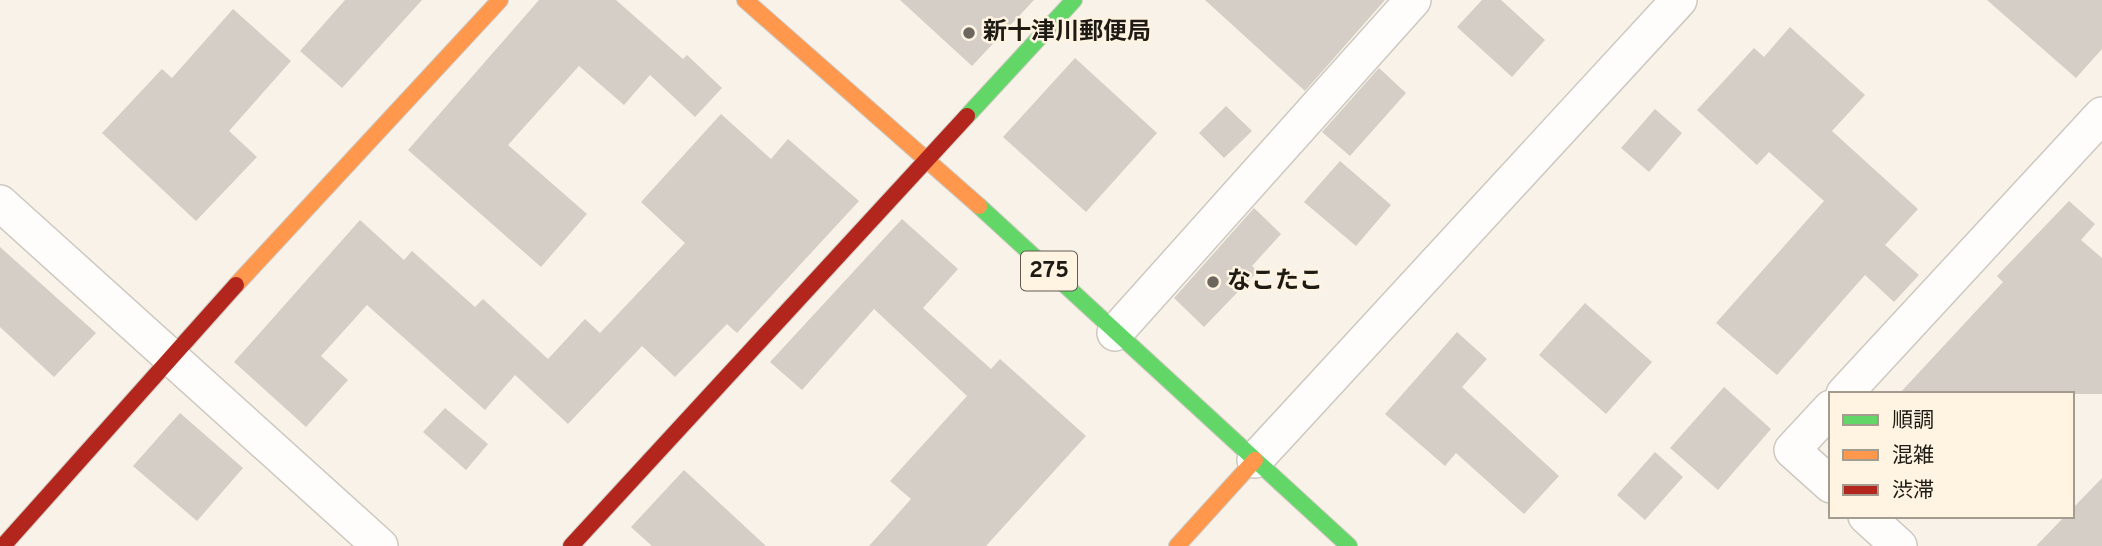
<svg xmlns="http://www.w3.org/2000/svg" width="2102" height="546" font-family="Overpass,'Noto Sans JP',sans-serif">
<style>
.building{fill:#d4cec6}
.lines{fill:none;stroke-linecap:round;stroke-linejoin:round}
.street-casing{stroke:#cdc8c0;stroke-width:38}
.fast-casing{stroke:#cdc8c0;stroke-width:18}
.slow-casing{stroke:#cdc8c0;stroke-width:18}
.jam-casing{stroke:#cdc8c0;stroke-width:18}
.street{stroke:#fefdfc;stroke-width:35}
.fast{stroke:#63d668;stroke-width:16}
.slow{stroke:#ff974d;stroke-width:16}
.jam{stroke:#b3261e;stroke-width:16}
.poi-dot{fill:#6b665e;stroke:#fff3e2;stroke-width:2.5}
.labels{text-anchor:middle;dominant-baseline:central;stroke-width:5;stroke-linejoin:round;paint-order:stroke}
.shield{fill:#fff3e2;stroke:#625b52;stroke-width:2}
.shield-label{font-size:23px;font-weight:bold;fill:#1e1a14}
.poi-label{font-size:24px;font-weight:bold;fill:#1e1a14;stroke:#fff3e2;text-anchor:start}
</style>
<rect width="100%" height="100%" fill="#f9f2e8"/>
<!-- building -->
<g class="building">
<polygon points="345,0 422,0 342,88 300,51"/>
<polygon points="539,0 616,0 683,59 687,55 722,88 695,117 650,75 624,105 579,66 508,145 587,214 541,267 408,150"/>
<polygon points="900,0 1034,0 972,66"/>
<polygon points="1205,0 1385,0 1305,91"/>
<polygon points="1482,0 1501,0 1545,40 1512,77 1457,27"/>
<polygon points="1987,0 2102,0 2102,49 2076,78"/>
<polygon points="233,9 291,61 229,131 257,157 196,221 102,133 162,69 172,78"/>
<polygon points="1790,27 1865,95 1832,131 1918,209 1885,245 1919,275 1894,302 1865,275 1777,375 1716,323 1824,201 1769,152 1757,165 1697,110 1754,48 1764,57"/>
<polygon points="1075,58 1157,133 1086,212 1003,137"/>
<polygon points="1379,68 1406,93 1350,156 1322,132"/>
<polygon points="1226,106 1252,131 1224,158 1199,133"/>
<polygon points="1655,109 1682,133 1649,172 1621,148"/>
<polygon points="721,114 771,159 788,139 859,201 737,333 727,324 675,377 642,346 568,424 515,375 485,410 367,305 321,356 348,380 306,427 234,362 360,220 404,260 412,251 475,307 483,299 548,359 585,319 600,333 685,243 641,202"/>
<polygon points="1340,161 1391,205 1356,246 1304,202"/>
<polygon points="2069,201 2095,224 2081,240 2102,258 2102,394 1899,394 2003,282 1997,276"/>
<polygon points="1254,208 1281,234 1252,266 1258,271 1204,327 1174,298"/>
<polygon points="902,219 958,269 923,308 991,369 1000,359 1086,436 986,546 869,546 911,499 890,481 967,396 874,309 802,390 770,362"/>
<polygon points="0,247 96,333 54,377 0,327"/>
<polygon points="1585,303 1652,362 1606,414 1539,355"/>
<polygon points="1457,332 1487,359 1462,387 1559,476 1524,514 1456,453 1445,466 1385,414"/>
<polygon points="1724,387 1771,429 1718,490 1670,448"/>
<polygon points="445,408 488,444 466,470 423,432"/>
<polygon points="180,413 243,468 197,521 133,466"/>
<polygon points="1655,452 1683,477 1645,520 1617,495"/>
<polygon points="684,470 766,546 652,546 631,527"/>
<polygon points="2102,478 2102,546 2036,546 2065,516 2072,516 2072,509"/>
</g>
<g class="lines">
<!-- street casing -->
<g class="street-casing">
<g id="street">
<polyline points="0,203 380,546"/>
<polyline points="1115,333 1413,0"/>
<polyline points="1844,394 2102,115"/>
<polyline points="1831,408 1792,450 1831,485"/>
<polyline points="1255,460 1679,0"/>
<polyline points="1866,516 1899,546"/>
</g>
</g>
<!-- fast casing -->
<g class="fast-casing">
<g id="fast">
<polyline points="967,116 1074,0"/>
<polyline points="979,206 1349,546"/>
</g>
</g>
<!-- slow casing -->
<g class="slow-casing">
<g id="slow">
<polyline points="745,0 979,206"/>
<polyline points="236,285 500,0"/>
<polyline points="1177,546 1255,460"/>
</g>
</g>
<!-- jam casing -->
<g class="jam-casing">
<g id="jam">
<polyline points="3,546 236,285"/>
<polyline points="571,546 967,116"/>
</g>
</g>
<!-- street -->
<use href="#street" class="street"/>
<!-- fast -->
<use href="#fast" class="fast"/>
<!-- slow -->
<use href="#slow" class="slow"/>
<!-- jam -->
<use href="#jam" class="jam"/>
</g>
<!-- markers -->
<g class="poi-dot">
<circle cx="969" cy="33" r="7"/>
<circle cx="1213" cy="282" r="7"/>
</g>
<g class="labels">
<!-- shield labels -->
<rect class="shield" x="1021" y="251.5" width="56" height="39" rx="5"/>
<g class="shield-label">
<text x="1049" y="271">275</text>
</g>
<!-- poi labels -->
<g class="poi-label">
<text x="983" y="33">新十津川郵便局</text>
<text x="1227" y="282">なこたこ</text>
</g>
</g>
<!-- legend -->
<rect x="1829" y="392" width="245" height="126" fill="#fff3e2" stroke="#a59c90" stroke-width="2"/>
<rect x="1843" y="415" width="35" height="10" fill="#63d668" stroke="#a59c90" stroke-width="2"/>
<text x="1892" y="427" font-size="21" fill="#1e1a14">順調</text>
<rect x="1843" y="450" width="35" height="10" fill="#ff974d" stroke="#a59c90" stroke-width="2"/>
<text x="1892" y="462" font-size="21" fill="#1e1a14">混雑</text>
<rect x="1843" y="485" width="35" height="10" fill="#b3261e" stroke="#a59c90" stroke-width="2"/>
<text x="1892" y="497" font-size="21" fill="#1e1a14">渋滞</text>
</svg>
